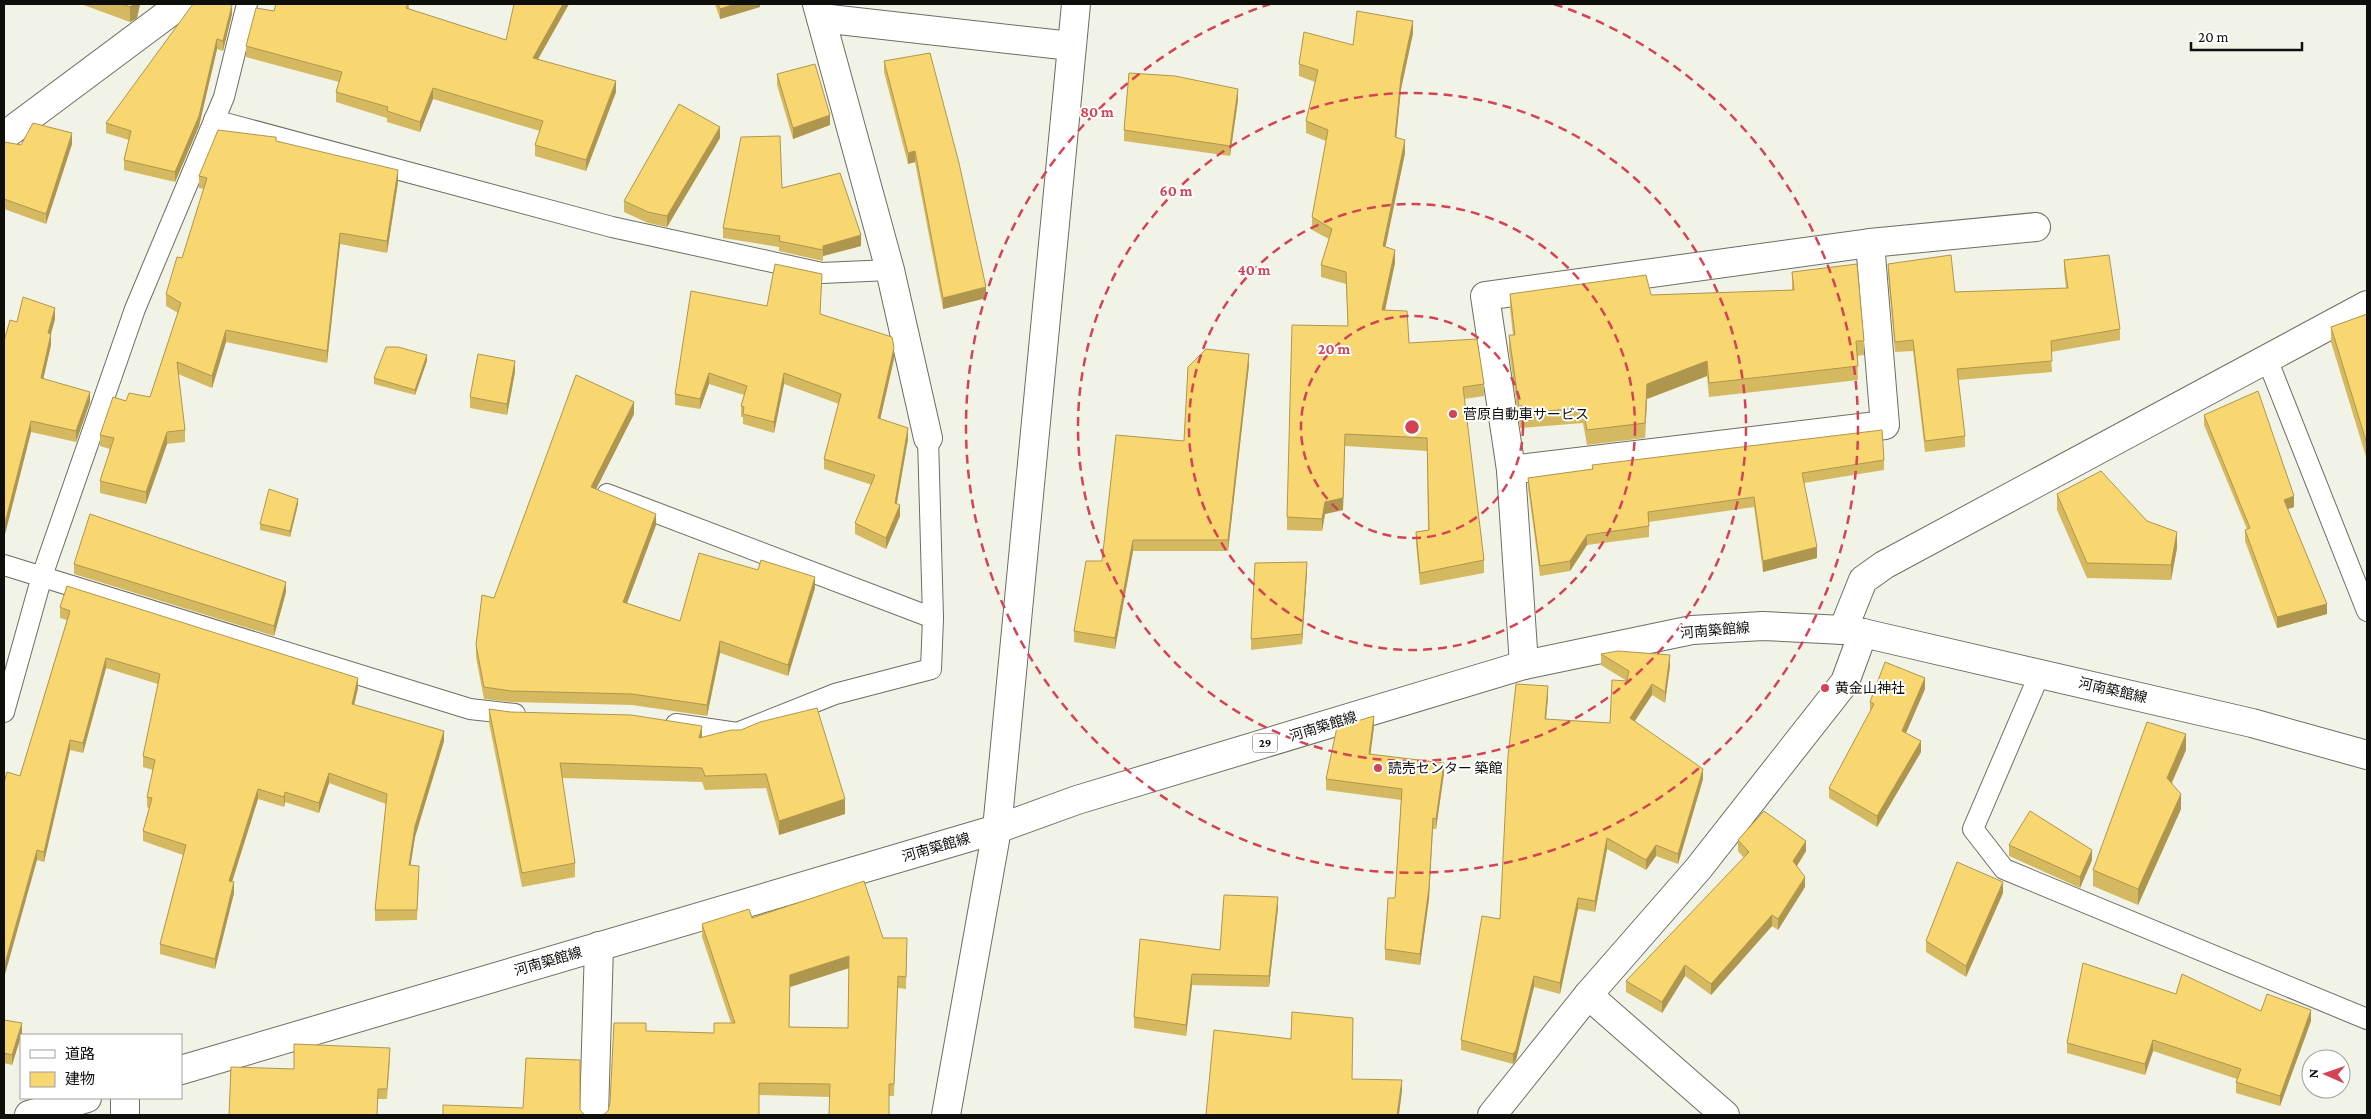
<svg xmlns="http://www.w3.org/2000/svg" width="2371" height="1119" font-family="'Crimson Pro','Noto Sans JP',serif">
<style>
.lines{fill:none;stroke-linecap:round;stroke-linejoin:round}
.service-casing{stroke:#6d6e63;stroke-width:22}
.minor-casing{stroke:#6d6e63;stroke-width:30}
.primary-casing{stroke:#6d6e63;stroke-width:30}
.service{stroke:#fff;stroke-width:20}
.minor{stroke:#fff;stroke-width:28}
.primary{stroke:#fff;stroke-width:28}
.wall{fill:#d5b960;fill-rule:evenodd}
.shaded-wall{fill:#ae964e}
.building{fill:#f8d770;stroke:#ae964e;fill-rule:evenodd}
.ring{fill:none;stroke:#d44354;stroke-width:2.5;stroke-dasharray:9 6}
.poi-dot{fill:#d44354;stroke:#fff;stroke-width:2}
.labels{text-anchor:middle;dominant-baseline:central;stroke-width:4;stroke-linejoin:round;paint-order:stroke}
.shield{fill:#fff;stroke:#565654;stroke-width:1}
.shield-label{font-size:12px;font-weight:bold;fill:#0e0e0a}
.poi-label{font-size:14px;fill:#0e0e0a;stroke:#fff;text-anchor:start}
.street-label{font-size:14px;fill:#0e0e0a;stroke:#fff}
.centre{fill:#d44354;stroke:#fff;stroke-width:2.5}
.ring-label{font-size:15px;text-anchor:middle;font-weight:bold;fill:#d44354;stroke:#fff;stroke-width:4;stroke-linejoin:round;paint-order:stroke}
</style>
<rect width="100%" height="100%" fill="#f2f3e7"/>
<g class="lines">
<!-- service casing -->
<g class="service-casing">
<g id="service">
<polyline points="214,120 612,227 822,273 890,270"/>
<polyline points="2267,359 2367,611"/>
<polyline points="607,494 933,618"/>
<polyline points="4,565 470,709 515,714"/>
<polyline points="2040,673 1973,829 2004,869 2367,1019"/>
<polyline points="4,712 42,576 135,309 224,97 247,4"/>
<polyline points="676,724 737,733 835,694 931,669 933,618 928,438"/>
</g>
</g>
<!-- minor casing -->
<g class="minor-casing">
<g id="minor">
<polyline points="817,4 890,270 928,438"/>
<polyline points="821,18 1071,46"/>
<polyline points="4,136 181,4"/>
<polyline points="1511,470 1885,425 1870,243"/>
<polyline points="1843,630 1863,580 1884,565 2367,305"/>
<polyline points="1524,665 1511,470 1485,296 1870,243 2036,227"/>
<polyline points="1588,995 1725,1115"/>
<polyline points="125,1115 125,1098"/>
<polyline points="594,1115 599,946"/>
<polyline points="946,1115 997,829 1076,4"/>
<polyline points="1492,1115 1588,995 1698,869 1845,682 1863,633"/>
</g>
</g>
<!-- primary casing -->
<g class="primary-casing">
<g id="primary">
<polyline points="181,1070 997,829 1077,800 1524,665 1692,630 1763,626 1843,630 1863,633 2252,723 2367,755"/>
<polyline points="29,1115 87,1098"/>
</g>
</g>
<!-- service -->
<use href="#service" class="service"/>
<!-- minor -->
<use href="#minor" class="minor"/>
<!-- primary -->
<use href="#primary" class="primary"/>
</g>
<!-- wall -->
<g class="wall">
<polygon points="81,4 140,4 137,18 130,22"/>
<polygon points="409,4 409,9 506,40 569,4 538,59 616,92 586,171 535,156 535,145 540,131 433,99 420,132 387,122 387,118 336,102 336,92 339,82 246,57 246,46 274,11"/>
<polygon points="715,4 760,4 760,7 720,19"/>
<polygon points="232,14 223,51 217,49 199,126 175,182 124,170 124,160 129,140 106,133 106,123"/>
<polygon points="1413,33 1401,89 1396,138 1405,153 1385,247 1395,263 1385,311 1409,343 1484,384 1484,396 1464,399 1484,560 1484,573 1420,585 1416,544 1416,532 1428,530 1427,451 1345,446 1343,510 1325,514 1322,531 1287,530 1287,517 1348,326 1346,284 1321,277 1321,265 1329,239 1312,230 1312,217 1326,141 1306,133 1306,121 1315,82 1299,76 1299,64 1353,45"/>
<polygon points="884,61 986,298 943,309 915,162 908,164 884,72"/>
<polygon points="777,74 830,125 793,139 777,85"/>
<polygon points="1238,100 1230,156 1124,141 1124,130"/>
<polygon points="720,138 667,227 648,223 624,212 624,201"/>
<polygon points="276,141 398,182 387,253 340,244 327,363 226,342 212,388 178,374 185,430 185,442 167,444 146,504 100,493 100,481 110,449 100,446 100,435 126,401 150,397 178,313 166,306 166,294 182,258 204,189 199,188 199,176"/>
<polygon points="72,144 46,224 4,209 4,146 21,145"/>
<polygon points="782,188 861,246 823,256 823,261 779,251 779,247 723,238 723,228"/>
<polygon points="2064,260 2120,329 2120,340 2051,352 2052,372 1958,380 1965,436 1965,447 1925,452 1913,351 1895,352 1888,275 1888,264 1955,292 2066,288 2064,271"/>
<polygon points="1792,272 1864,341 1864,355 1857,356 1858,380 1709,397 1707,376 1647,399 1645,438 1587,445 1583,423 1520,428 1509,350 1509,335 1513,335 1510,308 1510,294 1651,295 1792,290"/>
<polygon points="767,306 821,314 894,359 880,419 908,439 897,503 900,516 886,549 855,534 855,523 872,485 824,469 824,459 839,404 784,384 774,433 743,424 743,417 741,417 741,406 744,395 709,384 700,409 675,405 675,394"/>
<polygon points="2367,314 2367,460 2331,342 2331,327"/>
<polygon points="55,319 51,334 51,345 43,379 90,402 76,442 31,432 4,538 4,341 17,322"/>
<polygon points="427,361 415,395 374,384 374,378"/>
<polygon points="1249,365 1228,551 1133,551 1115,649 1074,642 1074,631 1102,561 1184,441"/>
<polygon points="515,372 507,415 470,408 470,397"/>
<polygon points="634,414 596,489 656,525 627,603 680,621 815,588 788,676 720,653 707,716 632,705 511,702 484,699 476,657 476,645 494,598"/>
<polygon points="2204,415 2294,507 2288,509 2327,614 2277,628 2245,541 2245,530 2247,529 2204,425"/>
<polygon points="1884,460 1884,470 1804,483 1817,558 1763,572 1754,507 1649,522 1649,537 1587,545 1570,571 1540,576 1528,488 1528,478 1592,469 1592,465"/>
<polygon points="2057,494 2147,521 2177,548 2171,580 2087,578 2057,510"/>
<polygon points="298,504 290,537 260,530 260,524"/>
<polygon points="74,564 286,592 274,636 74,574"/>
<polygon points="1307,572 1302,644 1251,650 1251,639"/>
<polygon points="60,607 358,688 354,705 444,741 415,837 410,866 419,877 417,920 375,921 375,910 386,804 329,783 319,813 285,802 284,807 258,799 232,882 234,893 215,969 160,954 160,944 183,855 143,841 143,831 149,808 147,807 147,797 153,770 143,767 143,756 158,684 106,668 83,753 70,750 44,862 37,860 20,776 67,620 60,618"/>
<polygon points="1601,654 1670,666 1665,703 1652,695 1635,721 1703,779 1678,864 1656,856 1646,870 1607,849 1595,912 1578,909 1560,994 1534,987 1516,1060 1513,1064 1461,1050 1461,1040 1500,919 1548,697 1546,719 1610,723 1627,681 1601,665"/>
<polygon points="1925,689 1906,733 1921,752 1877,827 1829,798 1829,788 1870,713 1870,702"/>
<polygon points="489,709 702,737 845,814 779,835 766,788 705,790 702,782 562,778 575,863 575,877 522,887 489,723"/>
<polygon points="1374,727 1370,755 1444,773 1436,829 1433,829 1429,899 1420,965 1385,960 1385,949 1395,898 1401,800 1326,790 1326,779"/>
<polygon points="2186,750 2172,783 2181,809 2138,905 2093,886 2093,870"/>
<polygon points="1738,840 1806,851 1797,866 1805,887 1778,930 1772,926 1711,995 1685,976 1662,1013 1626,992 1626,981 1744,858 1738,851"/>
<polygon points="2009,845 2092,860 2080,888 2009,856"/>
<polygon points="2003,893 1966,977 1926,952 1926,941"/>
<polygon points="1278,908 1269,987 1192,985 1186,1036 1134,1028 1134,1017 1220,950"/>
<path d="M752,918L883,938H907L906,989L898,988L894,1096L829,1097L759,1095L608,1111L610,1103L646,1031L714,1033L731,1023L702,937V924ZM849,968L848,1028L789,1027L790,987Z"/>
<polygon points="2176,994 2311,1021 2280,1106 2236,1093 2236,1082 2237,1079 2153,1051 2145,1075 2067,1053 2067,1043"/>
<polygon points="4,1020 22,1033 12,1065 4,1063"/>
<polygon points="390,1059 387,1099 378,1099 294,1069"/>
</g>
<!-- shaded-wall -->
<g class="shaded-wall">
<polygon points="134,4 140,4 137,18 130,22 130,7"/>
<polygon points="563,4 569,4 533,68 533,58"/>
<polygon points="735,4 760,4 760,7 720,19 720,9"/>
<polygon points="232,5 232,14 223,51 223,41"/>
<polygon points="1413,21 1413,33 1401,89 1395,150 1395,137 1401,77"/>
<polygon points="217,39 217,49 199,126 175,182 175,172"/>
<polygon points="616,81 616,92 586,171 586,160"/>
<polygon points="433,88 433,99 420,132 420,122"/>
<polygon points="1238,89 1238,100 1230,156 1230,146"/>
<polygon points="830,115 830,125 793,139 793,128"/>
<polygon points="720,127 720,138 667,227 667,216"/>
<polygon points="72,133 72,144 46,224 46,214"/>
<polygon points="1405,140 1405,153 1383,259 1383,246"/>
<polygon points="915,151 915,162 908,164 908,153"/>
<polygon points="398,170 398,182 387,253 387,241"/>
<polygon points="340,233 340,244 327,363 327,351"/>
<polygon points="861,235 861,246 823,256 823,261 823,246"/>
<polygon points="1395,250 1395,263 1382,323 1382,310"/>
<polygon points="986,287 986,298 943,309 943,298"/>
<polygon points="55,308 55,319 48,344 48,333"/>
<polygon points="226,330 226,342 212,388 212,376"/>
<polygon points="51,334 51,345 41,389 41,378"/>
<polygon points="894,348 894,359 878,429 878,418"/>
<polygon points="1249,354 1249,365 1228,551 1228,540"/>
<polygon points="427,355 427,361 415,395 415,390"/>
<polygon points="515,361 515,372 507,415 507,404"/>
<polygon points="1707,361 1707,376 1647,399 1645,438 1647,384"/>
<polygon points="709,373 709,384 700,409 700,399"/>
<polygon points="784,373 784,384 774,433 774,422"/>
<polygon points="90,392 90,402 76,442 76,431"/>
<polygon points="634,402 634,414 591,499 591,487"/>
<polygon points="31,421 31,432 4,538 4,527"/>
<polygon points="908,428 908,439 895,513 895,503"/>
<polygon points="167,432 167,444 146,504 146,492"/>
<polygon points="1345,434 1343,510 1325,514 1322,531 1322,519 1325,502"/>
<polygon points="2294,496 2294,507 2284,510 2284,500"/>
<polygon points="298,499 298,504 290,537 290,531"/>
<polygon points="900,505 900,516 886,549 886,538"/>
<polygon points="656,514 656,525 623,614 623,602"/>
<polygon points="2177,532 2177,548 2171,580 2171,565"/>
<polygon points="1587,535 1587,545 1570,571 1570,561"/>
<polygon points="1133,540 1133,551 1115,649 1115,638"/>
<polygon points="1817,547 1817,558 1763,572 1763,561"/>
<polygon points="1307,562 1307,572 1302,644 1302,634"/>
<polygon points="815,577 815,588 788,676 788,665"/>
<polygon points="286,582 286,592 274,636 274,626"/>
<polygon points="2327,604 2327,614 2277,628 2277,617"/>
<polygon points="720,641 720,653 707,716 707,705"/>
<polygon points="1670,655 1670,666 1665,703 1665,692"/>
<polygon points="106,658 106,668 83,753 83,743"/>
<polygon points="358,678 358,688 352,714 352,704"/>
<polygon points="1925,678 1925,689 1902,742 1902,731"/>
<polygon points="1652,684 1652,695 1630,728 1630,718"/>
<polygon points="1548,686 1548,697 1545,730 1545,719"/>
<polygon points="1374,716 1374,727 1369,765 1369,754"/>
<polygon points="702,726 702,740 699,738"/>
<polygon points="444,731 444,741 415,837 409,876 409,865 415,826"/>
<polygon points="2186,734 2186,750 2167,793 2167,778"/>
<polygon points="70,740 70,750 44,862 44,852"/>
<polygon points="1921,741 1921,752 1877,827 1877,816"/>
<polygon points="1444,763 1444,773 1436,829 1436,819"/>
<polygon points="1703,769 1703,779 1678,864 1678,854"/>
<polygon points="329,773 329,783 319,813 319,803"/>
<polygon points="258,789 258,799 229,891 229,881"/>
<polygon points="285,792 285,802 284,807 284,797"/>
<polygon points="2181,794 2181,809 2138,905 2138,889"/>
<polygon points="845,799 845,814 779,835 779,821"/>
<polygon points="1433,818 1429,899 1420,965 1420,954"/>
<polygon points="1607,838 1607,849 1595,912 1595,901"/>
<polygon points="1806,841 1806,851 1793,872 1793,861"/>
<polygon points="1656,845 1656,856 1646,870 1646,860"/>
<polygon points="37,850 37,860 4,978 4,967"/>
<polygon points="2092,850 2092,860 2080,888 2080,877"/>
<polygon points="1805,877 1805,887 1778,930 1778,919"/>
<polygon points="234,882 234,893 215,969 215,959"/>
<polygon points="2003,882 2003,893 1966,977 1966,966"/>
<polygon points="1278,897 1278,908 1269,987 1269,976"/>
<polygon points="1578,898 1578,909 1560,994 1560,983"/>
<polygon points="1772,915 1772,926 1711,995 1711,984"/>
<polygon points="849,956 849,968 790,987 789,1039 790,975"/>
<polygon points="1685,965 1685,976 1662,1013 1662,1002"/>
<polygon points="1192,974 1192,985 1186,1036 1186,1025"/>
<polygon points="1534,976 1534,987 1516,1060 1513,1064 1513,1054"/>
<polygon points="2311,1010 2311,1021 2280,1106 2280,1096"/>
<polygon points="22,1023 22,1033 12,1065 12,1055"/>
<polygon points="2153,1040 2153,1051 2145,1075 2145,1064"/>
<polygon points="1402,1080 1402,1091 1399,1115 1397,1115"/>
</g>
<!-- building -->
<g class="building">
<polygon points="122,4 134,4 130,7"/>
<polygon points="193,4 227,4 232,5 223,41 217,39 199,116 175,172 124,160 131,131 106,123"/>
<polygon points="276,4 408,4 406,8 506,40 514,4 563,4 533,58 616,81 586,160 535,145 543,121 433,88 420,122 387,111 388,107 336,92 342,72 246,46 256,8 274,11"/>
<polygon points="718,4 735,4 720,9"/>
<polygon points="1357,11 1413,21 1401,77 1395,137 1405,140 1383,246 1395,250 1382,310 1407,311 1409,343 1477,339 1484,384 1463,387 1484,560 1420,573 1416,532 1429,530 1427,438 1345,434 1343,498 1325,502 1322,519 1287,517 1292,325 1348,326 1346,272 1321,265 1332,229 1312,217 1328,130 1306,121 1318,70 1299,64 1304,32 1353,45"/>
<polygon points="930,53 959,163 986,287 943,298 915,151 908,153 884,61"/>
<polygon points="815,64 830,115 793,128 777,74"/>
<polygon points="1129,73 1175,76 1238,89 1230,146 1124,130"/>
<polygon points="679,104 720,127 667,216 648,212 624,201"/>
<polygon points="33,123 72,133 46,214 4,199 4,146 5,142 21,145"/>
<polygon points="218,130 274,137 276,137 276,141 398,170 387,241 340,233 327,351 226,330 212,376 177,362 185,430 167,432 146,492 100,481 114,438 100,435 113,397 126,401 129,393 150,397 181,303 166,294 177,257 182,258 207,178 199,176"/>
<polygon points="780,136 782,188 840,173 861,235 823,246 823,250 779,241 780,236 723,228 741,137"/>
<polygon points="1951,255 1955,292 2068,288 2064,260 2109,255 2120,329 2051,341 2052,361 1957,369 1965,436 1925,441 1913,340 1895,342 1888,264"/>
<polygon points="775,264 822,274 820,314 892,337 894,348 878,418 908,428 895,503 900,505 886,538 855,523 875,475 824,459 841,394 784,373 774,422 743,414 744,407 741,406 747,386 709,373 700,399 675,394 691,291 767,306"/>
<polygon points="1857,264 1864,341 1856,341 1858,366 1709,383 1707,361 1647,384 1645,423 1587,430 1583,408 1520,413 1509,335 1515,335 1510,294 1646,275 1651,295 1794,290 1792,272"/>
<polygon points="23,297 55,308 48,333 51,334 41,378 90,392 76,431 31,421 4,527 4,341 10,320 17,322"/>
<polygon points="2367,314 2367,444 2331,327"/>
<polygon points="386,347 398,347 427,355 415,390 374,378"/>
<polygon points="1206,349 1249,354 1228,540 1133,540 1115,638 1074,631 1086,561 1102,561 1116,435 1184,441 1188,367"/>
<polygon points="478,354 515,361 507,404 470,397"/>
<polygon points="576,375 634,402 591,487 656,514 623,602 680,621 699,553 758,570 761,560 815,577 788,665 720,641 707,705 632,694 511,691 484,687 476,645 482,595 494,598"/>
<polygon points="2258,391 2294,496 2284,500 2327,604 2277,617 2245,530 2250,528 2204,415"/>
<polygon points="1882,430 1884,460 1802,473 1817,547 1763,561 1754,497 1648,512 1649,526 1587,535 1570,561 1540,566 1528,478 1593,469 1592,465"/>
<polygon points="2101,471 2147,521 2177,532 2171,565 2087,563 2057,494"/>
<polygon points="269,489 298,499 290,531 260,524"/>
<polygon points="90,514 286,582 274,626 74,564"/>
<polygon points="1307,562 1302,634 1251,639 1255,563"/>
<polygon points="67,586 358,678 352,704 444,731 415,826 409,865 419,866 417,910 375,910 387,794 329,773 319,803 285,792 284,797 258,789 229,881 234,882 215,959 160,944 186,845 143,831 152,798 147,797 155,760 143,756 160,674 106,658 83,743 70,740 44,852 37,850 4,967 4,783 7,772 20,776 70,611 60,607"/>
<polygon points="1618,651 1670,655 1665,692 1652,684 1630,718 1703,769 1678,854 1656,845 1646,860 1607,838 1595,901 1578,898 1560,983 1534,976 1516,1050 1513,1054 1461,1040 1482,916 1500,919 1508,756 1516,684 1548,686 1545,719 1610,723 1612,680 1627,681 1629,671 1601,654"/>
<polygon points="1885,662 1925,678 1902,731 1921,741 1877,816 1829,788 1874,704 1870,702"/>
<polygon points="817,708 845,799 779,821 766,774 705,776 702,768 560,763 575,863 522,873 489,709 510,712 631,715 702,726 699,738 731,730 741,730 760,722"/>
<polygon points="1374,716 1369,754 1444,763 1436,819 1433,818 1429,888 1420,954 1385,949 1388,898 1395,898 1402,789 1326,779 1337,727"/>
<polygon points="2147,722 2186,734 2167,778 2181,794 2138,889 2093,870"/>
<polygon points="1764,811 1806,841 1793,861 1805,877 1778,919 1772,915 1711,984 1685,965 1662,1002 1626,981 1749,852 1738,840"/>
<polygon points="2030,811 2092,850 2080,877 2009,845"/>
<polygon points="1957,862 2003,882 1966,966 1926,941"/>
<path d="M864,881L883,938H907L906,977L898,976L894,1084H889V1115H829L830,1084L759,1083V1115H603L608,1111L610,1103L614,1023H646V1031L714,1033V1023H735L702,924L749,909L752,918ZM849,956L848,1028L789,1027L790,975Z"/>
<polygon points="1224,895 1278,897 1269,976 1192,974 1186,1025 1134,1017 1140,939 1220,950"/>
<polygon points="2083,963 2176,994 2182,974 2261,1011 2267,994 2311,1010 2280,1096 2236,1082 2241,1069 2153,1040 2145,1064 2067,1043"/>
<polygon points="1292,1012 1353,1018 1352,1079 1402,1080 1397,1115 1206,1115 1214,1030 1291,1039"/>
<polygon points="4,1020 22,1023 12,1055 4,1053"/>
<polygon points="294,1044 390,1048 387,1089 378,1089 377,1115 229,1115 231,1067 294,1069"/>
<polygon points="526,1058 580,1060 580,1110 585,1115 443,1115 443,1105 523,1108"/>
</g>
<!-- distance rings -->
<g class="ring">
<circle cx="1412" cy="427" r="111"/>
<circle cx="1412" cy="427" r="223"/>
<circle cx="1412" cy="427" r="334"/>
<path d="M1554 4A446 446 0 1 1 1270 4"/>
</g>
<!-- markers -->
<g class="poi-dot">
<circle cx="1453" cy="414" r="5"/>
<circle cx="1825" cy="688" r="5"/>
<circle cx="1378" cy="768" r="5"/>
</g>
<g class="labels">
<!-- shield labels -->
<rect class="shield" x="1252.5" y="733.5" width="25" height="19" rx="4"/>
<g class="shield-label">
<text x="1265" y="743">29</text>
</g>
<!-- poi labels -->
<g class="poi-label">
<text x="1463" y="414">菅原自動車サービス</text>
<text x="1835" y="688">黄金山神社</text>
<text x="1388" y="768">読売センター 築館</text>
</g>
<!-- street labels -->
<g class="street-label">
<text transform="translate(1715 630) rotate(-5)">河南築館線</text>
<text transform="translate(2113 690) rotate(13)">河南築館線</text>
<text transform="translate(1323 726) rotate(-17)">河南築館線</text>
<text transform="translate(936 847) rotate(-16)">河南築館線</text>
<text transform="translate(548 961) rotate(-16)">河南築館線</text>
</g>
</g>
<circle cx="1412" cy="427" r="8" class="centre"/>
<g class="ring-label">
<text x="1097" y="117">80 m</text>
<text x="1176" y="196">60 m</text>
<text x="1254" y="275">40 m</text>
<text x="1334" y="354">20 m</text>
</g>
<!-- border -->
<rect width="2371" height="1119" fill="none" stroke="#0e0e0a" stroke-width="10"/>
<!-- legend -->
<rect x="20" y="1034" width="162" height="65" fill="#ffffff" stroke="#9f9f9d"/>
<rect x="30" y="1050" width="25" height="8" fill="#ffffff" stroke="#9f9f9d"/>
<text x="65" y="1059" font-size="15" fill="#0e0e0a">道路</text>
<rect x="30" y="1072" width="25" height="15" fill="#f8d770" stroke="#9f9f9d"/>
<text x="65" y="1084" font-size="15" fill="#0e0e0a">建物</text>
<!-- north arrow -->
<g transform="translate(2326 1074) rotate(272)"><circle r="24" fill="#ffffff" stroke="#9f9f9d"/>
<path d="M0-4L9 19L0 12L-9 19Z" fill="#d44354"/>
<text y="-8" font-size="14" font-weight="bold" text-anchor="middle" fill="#0e0e0a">N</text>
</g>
<!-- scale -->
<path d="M2191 42v8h111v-8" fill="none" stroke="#0e0e0a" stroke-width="2.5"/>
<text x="2198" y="42" font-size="15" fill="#0e0e0a" stroke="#ffffff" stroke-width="4" paint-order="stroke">20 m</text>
</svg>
